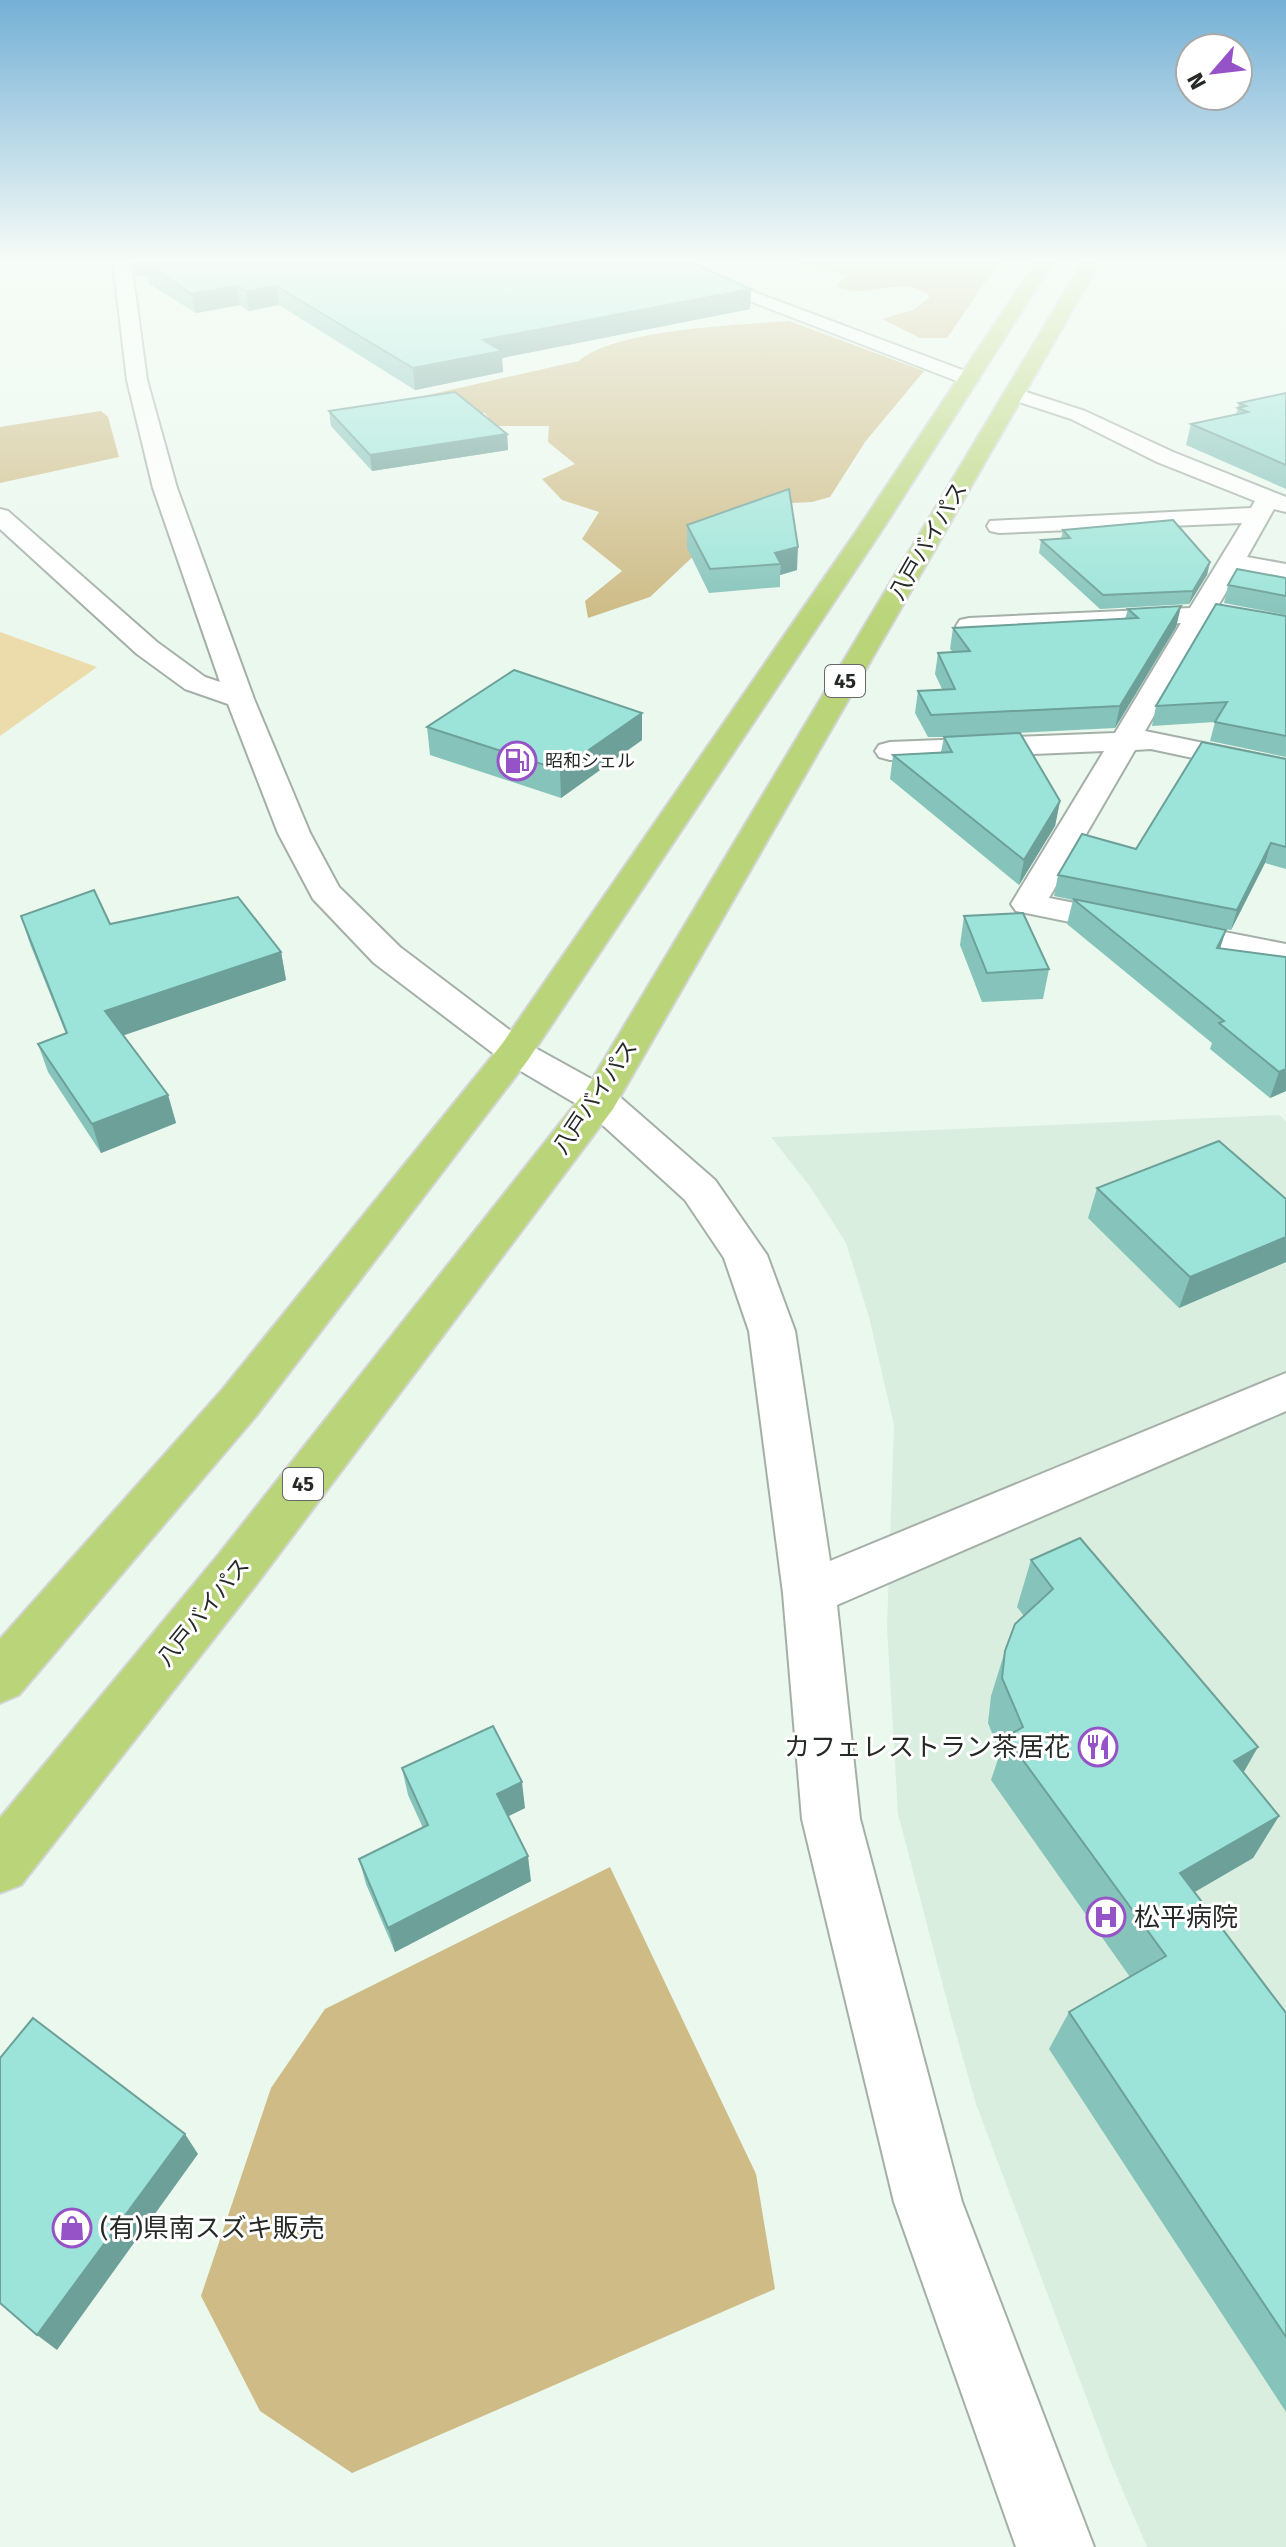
<svg xmlns="http://www.w3.org/2000/svg" width="1286" height="2547" font-family="'Fira Sans','Noto Sans JP',sans-serif">
<style>
.built{fill:#daeedf}
.green{fill:#ecdcac}
.forest{fill:#cebb85}
.lines{fill:none;stroke-linecap:round;stroke-linejoin:round}
.minor-casing{stroke:#a4b0a7;stroke-width:4}
.highway-casing{stroke:#d3d4d4;stroke-width:4}
.minor{fill:#fff;fill-rule:evenodd}
.highway{fill:#bad579;fill-rule:evenodd}
.wall{fill:#86c4bb}
.shaded-wall{fill:#6da098}
.building{fill:#9ce4d9;stroke:#6da098;stroke-width:2}
.labels{text-anchor:middle;dominant-baseline:central;stroke-width:6;stroke-linejoin:round;paint-order:stroke}
.far-poi-label{font-size:18px;fill:#252a26;stroke:#fff;text-anchor:start}
.shield{fill:#fff;stroke:#666a67;stroke-width:2}
.shield-label{font-size:20px;font-weight:bold;fill:#252a26}
.street-label{font-size:22px;fill:#252a26;stroke:#fff}
.near-poi-label{font-size:26px;fill:#252a26;stroke:#fff;text-anchor:start}
</style>
<rect width="100%" height="100%" fill="#eaf8ee"/>
<!-- built -->
<polygon class="built" points="1279,1115 1286,1121 1286,2547 1147,2547 1111,2463 976,2104 952,2020 898,1814 887,1628 894,1425 869,1317 846,1243 811,1188 771,1137"/>
<!-- green -->
<polygon class="green" points="0,632 97,667 0,736"/>
<!-- forest -->
<g class="forest">
<path d="M798,262H999L947,338H920L882,319L913,310L930,297C902,271 867,303 836,286L846,275L795,264Z"/>
<path d="M789,321L924,371L865,442L830,497L812,502L770,504L718,533L650,597L588,618L585,601L622,571L582,539L599,512L562,500L542,479L575,464L548,442L549,426H494L485,413L432,419L397,402L579,361C615,329 740,325 789,321Z"/>
<polygon points="101,411 108,417 119,457 0,483 0,427"/>
<polygon points="610,1867 756,2174 775,2289 352,2473 260,2411 201,2296 271,2088 325,2009"/>
</g>
<g class="lines">
<!-- minor casing -->
<g class="minor-casing">
<g id="minor">
<polygon points="113,262 131,262 147,380 177,488 254,699 310,833 339,887 400,947 528,1044 613,1091 715,1180 767,1255 795,1331 830,1561 1286,1373 1286,1411 837,1605 860,1819 962,2202 1094,2547 1016,2547 894,2202 802,1819 783,1593 749,1331 724,1258 685,1200 585,1109 502,1060 374,963 313,899 278,833 228,704 185,689 137,654 0,529 0,509 8,511 157,642 205,677 220,682 153,488 127,380"/>
<polygon points="649,262 674,262 976,375 979,379 969,385 962,383"/>
<polygon points="1014,388 1085,411 1173,452 1286,497 1286,512 1274,509 1247,557 1286,564 1286,580 1239,570 1145,731 1286,760 1286,778 1151,749 1135,750 1049,898 1286,944 1286,966 1016,911 1011,904 1104,751 890,760 879,757 875,751 879,745 890,742 1115,733 1181,623 969,634 960,632 956,626 960,620 969,618 1190,608 1242,523 999,533 990,531 987,526 990,521 1251,508 1255,501 1157,462 1071,419 1007,398 1004,394 1007,390"/>
</g>
</g>
<!-- highway casing -->
<g class="highway-casing">
<g id="highway">
<polygon points="1036,262 1053,262 882,530 528,1060 256,1416 19,1695 0,1703 0,1639 222,1390 502,1044 858,529"/>
<polygon points="1083,262 1100,262 613,1109 255,1586 21,1885 0,1893 0,1818 219,1554 584,1093"/>
</g>
</g>
<!-- minor -->
<use href="#minor" class="minor"/>
<!-- highway -->
<use href="#highway" class="highway"/>
</g>
<!-- wall -->
<g class="wall">
<polygon points="133,262 690,262 751,289 750,309 502,358 503,372 415,390 279,305 249,311 240,305 196,313 149,284 148,277 136,275"/>
<polygon points="1286,393 1286,489 1186,445 1191,424 1236,415 1239,403"/>
<polygon points="329,411 507,434 508,450 372,471 331,426"/>
<polygon points="687,525 797,570 780,575 780,587 709,593 687,548"/>
<polygon points="1063,530 1210,562 1207,575 1189,604 1100,609 1039,553 1041,540 1061,539"/>
<polygon points="1286,578 1286,615 1224,603 1228,585"/>
<polygon points="1181,606 1176,627 1115,728 953,736 1060,801 1055,826 1019,885 890,779 893,755 941,752 944,737 928,737 915,713 918,691 942,689 935,674 938,653 953,652 950,649 953,628 1125,619 1128,609"/>
<polygon points="1286,616 1286,757 1210,741 1215,722 1152,726 1156,706"/>
<polygon points="427,727 642,740 561,798 430,755"/>
<polygon points="1286,759 1286,869 1265,863 1231,930 1130,911 1220,948 1286,957 1286,1091 1270,1098 1210,1049 1212,1043 1067,924 1073,900 1054,896 1058,875 1136,849"/>
<polygon points="21,916 110,924 281,952 286,980 123,1035 168,1095 176,1123 101,1153 48,1072 38,1044 66,1034 30,944"/>
<polygon points="964,916 1049,969 1043,999 982,1002 960,945"/>
<polygon points="1097,1188 1286,1199 1286,1262 1179,1308 1088,1218"/>
<polygon points="1031,1560 1243,1773 1279,1816 1253,1858 1194,1892 1286,2013 1286,2412 1049,2049 1069,2012 1130,1977 991,1780 1000,1753 988,1723 991,1696 1005,1651 1024,1616 1017,1607"/>
<polygon points="402,1768 525,1808 508,1816 531,1881 395,1952 366,1884 359,1859 423,1828 408,1795"/>
</g>
<!-- shaded-wall -->
<g class="shaded-wall">
<polygon points="237,286 240,305 196,313 192,294"/>
<polygon points="276,286 279,305 249,311 246,291"/>
<polygon points="751,289 750,309 502,358 503,372 415,390 413,368 483,340"/>
<polygon points="507,434 508,450 372,471 370,455"/>
<polygon points="798,547 797,570 780,575 781,564 775,553"/>
<polygon points="1210,562 1207,575 1189,604 1193,591"/>
<polygon points="1181,606 1176,627 1115,728 1120,706"/>
<polygon points="642,713 642,740 561,798 560,770"/>
<polygon points="1060,801 1055,826 1019,885 1024,860"/>
<polygon points="1271,843 1265,863 1231,930 1237,910"/>
<polygon points="1226,930 1218,955 1217,948"/>
<polygon points="281,952 286,980 113,1039 105,1011"/>
<polygon points="1286,1069 1286,1091 1270,1098 1279,1072"/>
<polygon points="168,1095 176,1123 101,1153 92,1124"/>
<polygon points="1286,1237 1286,1262 1179,1308 1190,1277"/>
<polygon points="1258,1747 1233,1791 1234,1761"/>
<polygon points="522,1782 525,1808 501,1820 497,1794"/>
<polygon points="1279,1816 1253,1858 1157,1914 1180,1873"/>
<polygon points="528,1856 531,1881 395,1952 388,1928"/>
<polygon points="185,2134 198,2154 57,2350 37,2335"/>
</g>
<!-- building -->
<g class="building">
<polygon points="145,262 690,262 751,289 483,340 502,351 413,368 276,286 246,291 237,286 192,294 146,264"/>
<polygon points="455,392 507,434 370,455 329,411"/>
<polygon points="1286,393 1286,465 1191,424 1248,412 1238,408 1246,406 1239,403"/>
<polygon points="789,489 798,547 775,553 781,564 710,569 687,525"/>
<polygon points="1173,520 1210,562 1193,591 1103,595 1041,540 1070,538 1063,530"/>
<polygon points="1237,569 1286,578 1286,596 1228,585"/>
<polygon points="1216,604 1286,616 1286,736 1215,722 1227,702 1156,706"/>
<polygon points="1181,606 1120,706 931,715 918,691 955,689 938,653 970,651 953,628 1138,618 1128,609"/>
<polygon points="514,670 642,713 560,770 427,727"/>
<polygon points="1020,733 1060,801 1024,860 893,755 952,752 944,737"/>
<polygon points="1202,742 1286,759 1286,847 1271,843 1237,910 1058,875 1082,834 1136,849"/>
<polygon points="94,890 110,924 238,897 281,952 105,1011 168,1095 92,1124 38,1044 67,1033 21,916"/>
<polygon points="1073,899 1226,930 1217,948 1286,957 1286,1069 1279,1072 1219,1023 1224,1021"/>
<polygon points="1023,913 1049,969 987,973 964,916"/>
<polygon points="1219,1141 1286,1199 1286,1237 1190,1277 1097,1188"/>
<polygon points="1080,1538 1258,1747 1234,1761 1279,1816 1180,1873 1286,2013 1286,2337 1069,2012 1166,1956 1006,1737 1023,1727 1002,1678 1005,1651 1015,1624 1053,1589 1031,1560"/>
<polygon points="493,1726 522,1782 497,1794 528,1856 388,1928 359,1859 428,1825 402,1768"/>
<polygon points="33,2018 185,2134 37,2335 0,2303 0,2058"/>
</g>
<!-- sky -->
<linearGradient id="sky" x2="0" y2="1"><stop stop-color="#74b0d6"/><stop offset="0.42" stop-color="#f6fcf7"/><stop offset="1" stop-color="#f6fcf7" stop-opacity="0"/></linearGradient>
<rect width="1286" height="619" fill="url(#sky)"/>
<!-- icons -->
<defs>
<g id="fuel-ring" transform="scale(2)"><circle r="9.5" fill="#fff" stroke="#9653c7" stroke-width="1.5"/><path d="M-5.5-6h7V0h2V4h1.3V-2.5L3-4.5l.8-.8L6-3V5H2.5V1h-1V6h-7ZM-4.2-4.7v3.2H.2V-4.7Z" fill="#9653c7"/></g>
<g id="restaurant-ring" transform="scale(2)"><circle r="9.5" fill="#fff" stroke="#9653c7" stroke-width="1.5"/><path d="M-5-6h1v4h1v-4h1v4h1v-4h1v5L-1.5 .5V6h-2V.5L-5-1ZM5-6V6H3V1.5H1.5Q1.5-4 5-6Z" fill="#9653c7"/></g>
<g id="hospital-ring" transform="scale(2)"><circle r="9.5" fill="#fff" stroke="#9653c7" stroke-width="1.5"/><path d="M-5-5h3v3.5h4V-5h3V5h-3V1.5h-4V5h-3Z" fill="#9653c7"/></g>
<g id="shop-ring" transform="scale(2)"><circle r="9.5" fill="#fff" stroke="#9653c7" stroke-width="1.5"/><path d="M-5-2.5h2.3a2.7 3.5 0 0 1 5.4 0H5L5.5 6h-11ZM-1.5-2.5h3a1.5 2.3 0 0 0-3 0Z" fill="#9653c7"/></g>
</defs>
<g fill-rule="evenodd">
<use href="#fuel-ring" x="517" y="761"/>
<use href="#restaurant-ring" x="1098" y="1747"/>
<use href="#hospital-ring" x="1106" y="1917"/>
<use href="#shop-ring" x="72" y="2228"/>
</g>
<g class="labels">
<!-- far-poi labels -->
<g class="far-poi-label">
<text x="545" y="761">昭和シェル</text>
</g>
<!-- shield labels -->
<g class="shield">
<rect x="825" y="665" width="40" height="32" rx="6"/>
<rect x="283" y="1468" width="40" height="32" rx="6"/>
</g>
<g class="shield-label">
<text x="845" y="681">45</text>
<text x="303" y="1484">45</text>
</g>
<!-- street labels -->
<g class="street-label">
<text transform="translate(928 541) rotate(-60)">八戸バイパス</text>
<text transform="translate(595 1097) rotate(-56)">八戸バイパス</text>
<text transform="translate(203 1612) rotate(-51)">八戸バイパス</text>
</g>
<!-- near-poi labels -->
<g class="near-poi-label">
<text x="1070" y="1747" text-anchor="end">カフェレストラン茶居花</text>
<text x="1134" y="1917">松平病院</text>
<text x="100" y="2228">(有)県南スズキ販売</text>
</g>
</g>
<!-- north arrow -->
<g transform="translate(1214 72) rotate(242)"><circle r="38" fill="#ffffff" stroke="#a8aaa8" stroke-width="2"/>
<path d="M0-6L14 30L0 20L-14 30Z" fill="#9653c7"/>
<text y="-12" font-size="22" font-weight="bold" text-anchor="middle" fill="#252a26">N</text>
</g>
</svg>
